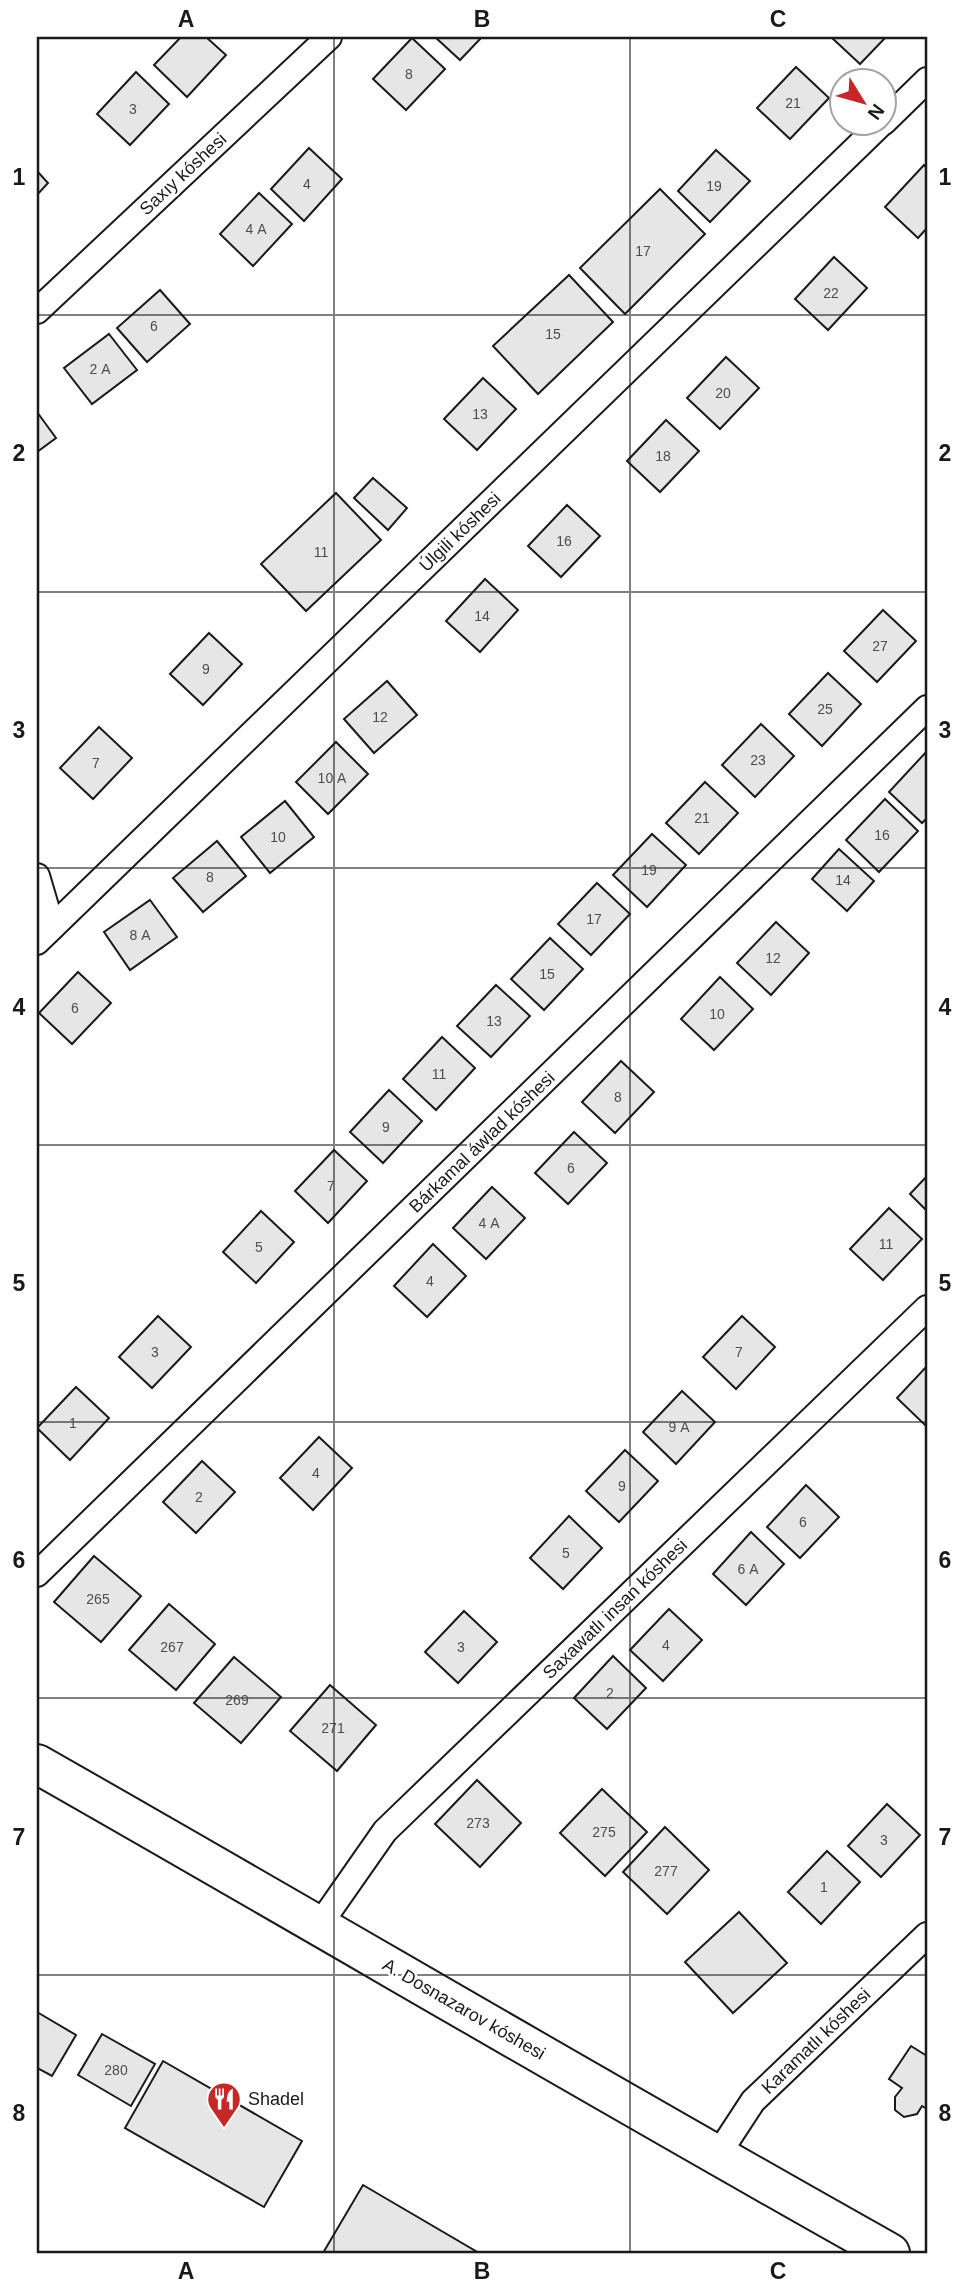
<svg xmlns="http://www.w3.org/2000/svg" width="964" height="2290" font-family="Arial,sans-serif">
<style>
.building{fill:#e6e6e6;stroke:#1a1a1a;stroke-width:2}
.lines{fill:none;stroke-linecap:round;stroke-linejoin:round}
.minor-casing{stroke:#1a1a1a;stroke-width:28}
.primary-casing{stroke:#1a1a1a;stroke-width:42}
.minor{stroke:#fff;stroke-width:24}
.primary{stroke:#fff;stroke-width:38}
.grid{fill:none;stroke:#1a1a1a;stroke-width:2;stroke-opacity:0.55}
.labels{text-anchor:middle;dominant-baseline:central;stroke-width:5;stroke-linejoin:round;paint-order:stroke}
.number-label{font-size:14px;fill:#4d4d4d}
.street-label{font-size:18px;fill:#1a1a1a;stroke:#fff}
.poi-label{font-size:18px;fill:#1a1a1a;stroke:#fff;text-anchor:start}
.neatline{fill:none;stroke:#1a1a1a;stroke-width:2.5}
.grid-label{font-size:23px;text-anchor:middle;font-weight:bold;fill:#1a1a1a}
</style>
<rect width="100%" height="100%" fill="#fff"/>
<!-- building -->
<g class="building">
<polygon points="181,37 206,37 226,55 187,97 154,65"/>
<polygon points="435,37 482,37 460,60"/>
<polygon points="831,37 886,37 860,64"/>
<polygon points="412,38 445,69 406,110 373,79"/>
<polygon points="796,67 829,98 790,139 757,108"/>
<polygon points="136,72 169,104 130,145 97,114"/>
<polygon points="309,148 342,179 304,221 271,189"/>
<polygon points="716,150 750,181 710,222 678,191"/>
<polygon points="924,165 927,168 927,228 918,238 885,207"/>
<polygon points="37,171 48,183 37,195"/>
<polygon points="660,189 705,234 625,314 580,268"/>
<polygon points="259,193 292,224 253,266 220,234"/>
<polygon points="834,257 867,288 828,330 795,299"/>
<polygon points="569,275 613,322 538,394 493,346"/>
<polygon points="160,290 190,324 147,362 117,328"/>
<polygon points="109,334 137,370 92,404 64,368"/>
<polygon points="726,357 759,388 720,429 687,398"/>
<polygon points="483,378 516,409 477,450 444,419"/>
<polygon points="37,412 56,438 37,452"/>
<polygon points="666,420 699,451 660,492 627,461"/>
<polygon points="373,478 407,508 388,530 354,498"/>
<polygon points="336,493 381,540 306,611 261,564"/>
<polygon points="567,505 600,536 561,577 528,546"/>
<polygon points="485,579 518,610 480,652 446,621"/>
<polygon points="883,610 916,641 877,682 844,651"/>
<polygon points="209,633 242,664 203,705 170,674"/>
<polygon points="828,673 861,704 822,746 789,714"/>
<polygon points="387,681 417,715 374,753 344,719"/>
<polygon points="761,724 794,756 755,797 722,765"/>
<polygon points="99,727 132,758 93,799 60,768"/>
<polygon points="336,742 368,774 328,814 296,782"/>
<polygon points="927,751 927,818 922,823 889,792"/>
<polygon points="705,782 738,813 699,854 666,823"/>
<polygon points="885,799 918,831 879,872 846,840"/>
<polygon points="285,801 314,837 270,873 241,837"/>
<polygon points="652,834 686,865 647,907 613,875"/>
<polygon points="217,841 246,876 203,912 173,878"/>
<polygon points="839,849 874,881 847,911 812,879"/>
<polygon points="597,883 630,914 591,955 558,924"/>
<polygon points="150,900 177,937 130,970 104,932"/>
<polygon points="776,922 809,953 771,995 737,963"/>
<polygon points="550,938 583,969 544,1010 511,979"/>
<polygon points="78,972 111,1003 72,1044 39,1013"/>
<polygon points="720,977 753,1009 714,1050 681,1019"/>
<polygon points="496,985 530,1016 491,1057 457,1026"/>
<polygon points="442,1037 475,1068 436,1110 403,1079"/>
<polygon points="621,1061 654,1092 615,1133 582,1102"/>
<polygon points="389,1090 422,1121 383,1163 350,1132"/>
<polygon points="574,1132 607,1163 568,1204 535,1173"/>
<polygon points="334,1150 367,1181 328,1223 295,1191"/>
<polygon points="927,1176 927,1211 910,1194"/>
<polygon points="492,1187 525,1218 486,1259 453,1228"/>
<polygon points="889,1208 922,1239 883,1280 850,1249"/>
<polygon points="261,1211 294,1242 256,1283 223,1252"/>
<polygon points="433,1244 466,1276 427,1317 394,1286"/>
<polygon points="158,1316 191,1347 152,1388 119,1357"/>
<polygon points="742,1316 775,1347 736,1389 703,1357"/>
<polygon points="927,1366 927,1427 897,1398"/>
<polygon points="76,1387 109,1418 70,1460 37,1428"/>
<polygon points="682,1391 715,1422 676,1464 643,1432"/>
<polygon points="319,1437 352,1468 313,1510 280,1478"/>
<polygon points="625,1450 658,1481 619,1522 586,1491"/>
<polygon points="202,1461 235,1492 196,1533 163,1502"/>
<polygon points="806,1485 839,1517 800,1558 767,1527"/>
<polygon points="569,1516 602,1548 563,1589 530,1558"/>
<polygon points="751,1532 784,1564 746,1605 713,1574"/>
<polygon points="94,1556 141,1596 101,1642 54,1602"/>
<polygon points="169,1604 215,1644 176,1690 129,1650"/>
<polygon points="669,1609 702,1640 663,1681 630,1650"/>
<polygon points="464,1611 497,1642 458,1683 425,1652"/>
<polygon points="613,1656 646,1688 607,1729 574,1698"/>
<polygon points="234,1657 281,1697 241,1743 194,1703"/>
<polygon points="330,1685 376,1725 337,1771 290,1731"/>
<polygon points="477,1780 521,1823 480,1867 435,1824"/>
<polygon points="602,1789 647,1832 605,1876 560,1833"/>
<polygon points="887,1804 920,1835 881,1877 848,1846"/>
<polygon points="665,1827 709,1870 667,1914 623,1872"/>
<polygon points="827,1851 860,1882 821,1924 788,1892"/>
<polygon points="739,1912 787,1963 733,2013 685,1962"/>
<polygon points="37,2012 76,2035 52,2076 37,2068"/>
<polygon points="102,2034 155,2064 131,2106 78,2075"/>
<polygon points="911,2046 927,2056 927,2109 922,2106 917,2114 904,2117 895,2110 895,2097 902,2088 889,2079"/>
<polygon points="163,2061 302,2141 264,2207 125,2128"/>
<polygon points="363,2185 479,2253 323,2253"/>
</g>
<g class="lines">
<!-- minor casing -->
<g class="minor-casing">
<g id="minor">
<polyline points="884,122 927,80"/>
<polyline points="37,311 329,37"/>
<polyline points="37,876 52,927"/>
<polyline points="37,942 883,122"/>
<polyline points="37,1574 927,708"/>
<polyline points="320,1924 385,1831 927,1308"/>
<polyline points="717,2156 753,2101 927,1935"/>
</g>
</g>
<!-- primary casing -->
<g class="primary-casing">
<path id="primary" d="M37,1764C322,1926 604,2093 890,2253"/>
</g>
<!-- minor -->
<use href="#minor" class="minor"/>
<!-- primary -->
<use href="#primary" class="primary"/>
</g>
<!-- grid -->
<path class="grid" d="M334,37V2253M630,37V2253M37,315H927M37,592H927M37,868H927M37,1145H927M37,1422H927M37,1698H927M37,1975H927"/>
<!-- icons -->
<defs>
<g id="restaurant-pin" transform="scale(1.75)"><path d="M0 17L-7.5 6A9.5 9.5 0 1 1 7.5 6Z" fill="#c62828" stroke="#fff"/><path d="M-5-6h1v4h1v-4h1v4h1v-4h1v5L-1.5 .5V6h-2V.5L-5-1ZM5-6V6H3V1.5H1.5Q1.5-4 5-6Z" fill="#fff"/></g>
</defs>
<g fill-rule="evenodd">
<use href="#restaurant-pin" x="224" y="2099"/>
</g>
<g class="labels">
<!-- number labels -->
<g class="number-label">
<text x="409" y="74">8</text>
<text x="793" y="103">21</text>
<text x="133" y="109">3</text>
<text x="307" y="184">4</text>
<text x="714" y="186">19</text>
<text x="256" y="229">4 А</text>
<text x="643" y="251">17</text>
<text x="831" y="293">22</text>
<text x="154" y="326">6</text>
<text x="553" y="334">15</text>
<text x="100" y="369">2 А</text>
<text x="723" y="393">20</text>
<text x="480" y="414">13</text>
<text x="663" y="456">18</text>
<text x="564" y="541">16</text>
<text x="321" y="552">11</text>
<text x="482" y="616">14</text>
<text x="880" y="646">27</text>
<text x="206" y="669">9</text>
<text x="825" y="709">25</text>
<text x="380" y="717">12</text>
<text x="758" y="760">23</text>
<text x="96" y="763">7</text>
<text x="332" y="778">10 А</text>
<text x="702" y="818">21</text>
<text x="882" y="835">16</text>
<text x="278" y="837">10</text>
<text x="649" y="870">19</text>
<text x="210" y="877">8</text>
<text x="843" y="880">14</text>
<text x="594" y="919">17</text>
<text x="140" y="935">8 А</text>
<text x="773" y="958">12</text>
<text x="547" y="974">15</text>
<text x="75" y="1008">6</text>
<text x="717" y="1014">10</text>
<text x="494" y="1021">13</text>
<text x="439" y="1074">11</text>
<text x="618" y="1097">8</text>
<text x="386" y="1127">9</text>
<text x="571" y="1168">6</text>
<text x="331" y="1186">7</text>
<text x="489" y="1223">4 А</text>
<text x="886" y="1244">11</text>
<text x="259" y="1247">5</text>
<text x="430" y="1281">4</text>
<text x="155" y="1352">3</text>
<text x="739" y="1352">7</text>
<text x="73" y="1423">1</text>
<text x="679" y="1427">9 А</text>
<text x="316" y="1473">4</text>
<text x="622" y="1486">9</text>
<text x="199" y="1497">2</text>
<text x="803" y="1522">6</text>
<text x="566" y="1553">5</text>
<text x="748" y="1569">6 А</text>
<text x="98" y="1599">265</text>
<text x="666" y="1645">4</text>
<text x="172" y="1647">267</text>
<text x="461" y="1647">3</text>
<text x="610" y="1693">2</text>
<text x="237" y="1700">269</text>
<text x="333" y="1728">271</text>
<text x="478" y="1823">273</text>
<text x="604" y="1832">275</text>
<text x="884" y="1840">3</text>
<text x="666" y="1871">277</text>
<text x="824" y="1887">1</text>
<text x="116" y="2070">280</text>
</g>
<!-- street labels -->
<g class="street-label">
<text transform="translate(183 174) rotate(-43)">Saxıy kóshesi</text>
<text transform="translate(460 532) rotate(-44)">Úlgili kóshesi</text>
<text transform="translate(482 1142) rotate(-44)">Bárkamal áwlad kóshesi</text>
<text transform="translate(615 1609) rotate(-44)">Saxawatlı insan kóshesi</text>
<text transform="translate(464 2009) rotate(30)">A. Dosnazarov kóshesi</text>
<text transform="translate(816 2041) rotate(-44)">Karamatlı kóshesi</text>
</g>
<!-- poi labels -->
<g class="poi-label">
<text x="248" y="2099">Shadel</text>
</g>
</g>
<!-- border -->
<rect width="964" height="2290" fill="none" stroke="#ffffff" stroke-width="77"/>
<!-- north arrow -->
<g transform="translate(863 102) rotate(127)"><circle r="33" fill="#ffffff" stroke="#a3a3a3" stroke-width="2"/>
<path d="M0-5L12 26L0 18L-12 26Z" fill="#c62828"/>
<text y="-10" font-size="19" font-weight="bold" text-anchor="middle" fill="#1a1a1a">N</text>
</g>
<rect x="38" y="38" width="888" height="2214" class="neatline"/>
<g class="grid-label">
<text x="186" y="27">A</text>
<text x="482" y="27">B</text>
<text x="778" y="27">C</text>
<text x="19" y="185">1</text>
<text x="945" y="185">1</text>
<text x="19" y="461">2</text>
<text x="945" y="461">2</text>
<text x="19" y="738">3</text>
<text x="945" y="738">3</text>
<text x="19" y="1015">4</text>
<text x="945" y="1015">4</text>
<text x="19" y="1291">5</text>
<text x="945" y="1291">5</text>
<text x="19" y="1568">6</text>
<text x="945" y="1568">6</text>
<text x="19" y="1845">7</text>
<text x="945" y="1845">7</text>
<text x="19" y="2121">8</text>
<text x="945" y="2121">8</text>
<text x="186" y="2279">A</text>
<text x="482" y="2279">B</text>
<text x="778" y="2279">C</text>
</g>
</svg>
